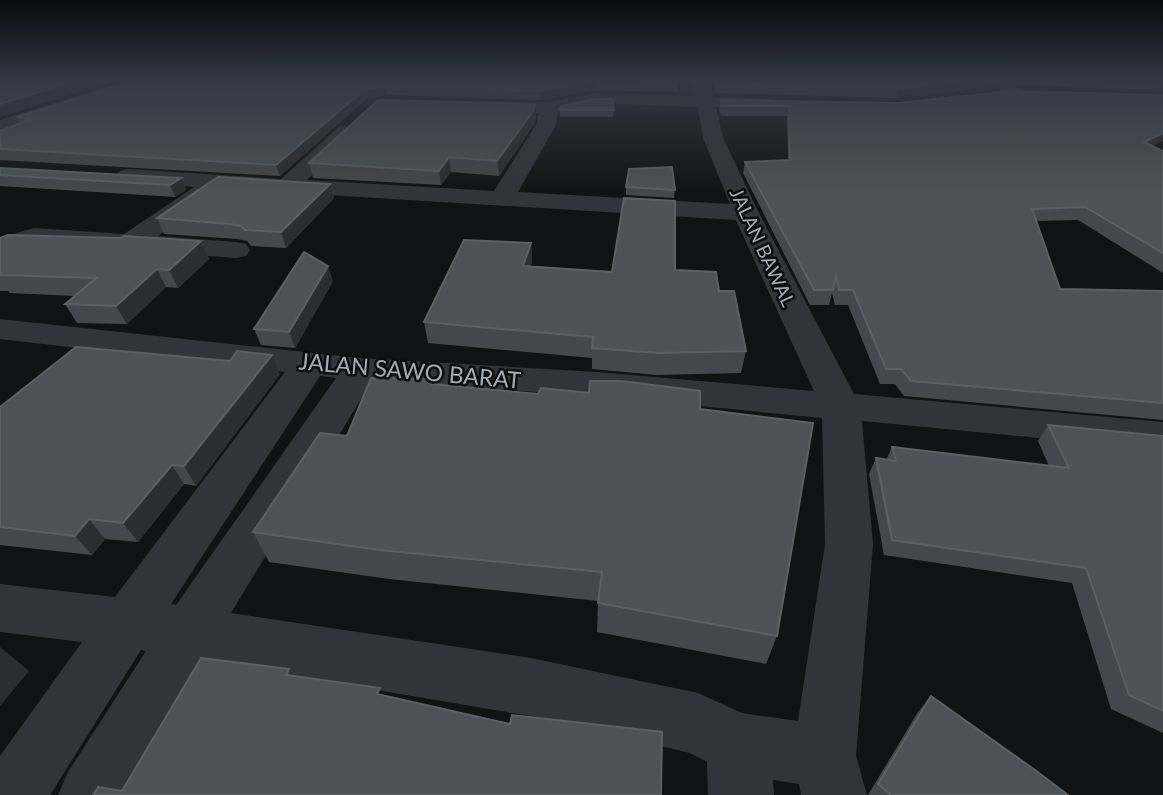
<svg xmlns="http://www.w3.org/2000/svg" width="1163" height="795" font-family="Lato,sans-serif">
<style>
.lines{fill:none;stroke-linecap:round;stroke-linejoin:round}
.street{fill:#323439;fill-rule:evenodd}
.wall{fill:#44474b}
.shaded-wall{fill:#2b2e30}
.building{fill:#4e5256;stroke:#5b6065;stroke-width:2}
.labels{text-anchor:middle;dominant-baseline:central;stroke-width:5;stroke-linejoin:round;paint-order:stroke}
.far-street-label{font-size:19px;fill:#a1aab5;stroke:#0c0d0e}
.street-label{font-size:23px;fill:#a1aab5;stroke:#0c0d0e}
</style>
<rect width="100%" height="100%" fill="#111213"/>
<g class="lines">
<!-- street -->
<g class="street">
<polygon points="128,80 154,80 152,83 0,132 0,120"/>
<path d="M694,80H710L714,97L773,99L782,104L773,109L716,107L723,138L759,213L854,394L1163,422V450L862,421L873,544L856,756L867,795H801L799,784L773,780L774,795H708L707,762L690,753L531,716L203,661L128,795H58L68,772L146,651L141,650L50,795H0V756L82,642L0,632V584L115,597L285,372L0,339V319L360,358L597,372L814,391L736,220L213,188L215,192L212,197L158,236L236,242L246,244L250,250L246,256L236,258L153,252L142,248L130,251L34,244L0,257V238L34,228L124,234L194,187L128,183L120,181L116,176L120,171L128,169L281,179L340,126H354L357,130L354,134L307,180L494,191L536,125L539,113L484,112L475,107L478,103L550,102L595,93L696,96ZM595,103L698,107L703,138L730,204L518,192L556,125L558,112ZM320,376L336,378L176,605L171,604ZM372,381L597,396L822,418L825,544L798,721L742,713L698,693L531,658L231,613Z"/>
<polygon points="987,80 1007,80 1026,93 1023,97 1011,97"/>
</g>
</g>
<!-- wall -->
<g class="wall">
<polygon points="679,80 678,92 595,90 540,100 387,95 366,99 280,176 0,160 0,131 21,123 17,117 234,82"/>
<polygon points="712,80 1163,80 1163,90 1007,85 896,98 716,93"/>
<polygon points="721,100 899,103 1153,146 1163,151 1163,273 1078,220 1037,221 1060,289 1163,291 1163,420 904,396 895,384 880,384 848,305 835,305 832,293 829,305 810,305 743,173 745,162 788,160 787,116 721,116 719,110"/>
<polygon points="560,110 614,110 613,117 560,117"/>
<polygon points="536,116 534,124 499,176 451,172 441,185 313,178 309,163"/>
<polygon points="0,168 181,178 186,190 175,197 0,186"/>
<polygon points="330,184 334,198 286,248 251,246 247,241 237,239 164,234 157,218"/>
<polygon points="626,187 675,190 674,198 626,195"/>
<polygon points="0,238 201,241 209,259 178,288 166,287 127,324 77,323 65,304 75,296 10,293 8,291 0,291"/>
<polygon points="531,243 532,262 530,266 612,272 675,270 719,291 746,351 741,373 657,375 592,369 592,358 428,343 424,322"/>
<polygon points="333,281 295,348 261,345 254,329"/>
<polygon points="280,374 196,486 184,484 138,542 105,539 92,555 0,545 0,407"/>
<polygon points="433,379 434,384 700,409 777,636 766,664 597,632 598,601 389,579 269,562 253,532 347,436"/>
<polygon points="1048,425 1163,436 1163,733 1111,709 1072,583 884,555 869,474 876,458 886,460 892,447 1049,466 1038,441"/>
<polygon points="931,696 1068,795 868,795 918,712"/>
</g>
<!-- shaded-wall -->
<g class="shaded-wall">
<polygon points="79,80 118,80 0,117 0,104"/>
<polygon points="972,80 1009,80 1007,85 896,98 899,89"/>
<polygon points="595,81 595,90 540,100 539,91"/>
<polygon points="385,86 387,95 366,99 280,176 276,165 364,90"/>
<polygon points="535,104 536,116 534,124 499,176 497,161"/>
<polygon points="1163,133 1163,141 1138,153 1144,142"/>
<polygon points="449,157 451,172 441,185 439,171"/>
<polygon points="181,178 186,190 175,197 170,185"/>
<polygon points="330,184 334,198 286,248 281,232"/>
<polygon points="201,241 209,259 178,288 169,270"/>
<polygon points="531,243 532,262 525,286 523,266"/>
<polygon points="328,266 333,281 295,348 289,332"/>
<polygon points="157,269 166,287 127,324 116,306"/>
<polygon points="272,355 280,374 196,486 184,466"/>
<polygon points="172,465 184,484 138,542 123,523"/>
<polygon points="89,519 105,539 92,555 75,536"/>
<polygon points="0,647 29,671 0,706"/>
</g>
<!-- building -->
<g class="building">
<polygon points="0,80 79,80 0,104"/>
<polygon points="136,80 216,80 234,82 238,80 679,80 679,83 595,81 539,91 385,86 364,90 276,165 0,149 0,131 32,119 17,117"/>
<polygon points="716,80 972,80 899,89 717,84"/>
<polygon points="1011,91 1163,95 1163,133 1144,142 1163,151 1163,253 1085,207 1032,209 1060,289 1163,291 1163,403 911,381 901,369 886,369 853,290 839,290 836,275 833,290 814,290 745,162 790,160 789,106 722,106 721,100 899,103"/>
<polygon points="595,99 612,99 614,110 560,110 561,106"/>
<polygon points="378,100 535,104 533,111 497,161 449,157 439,171 309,163"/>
<polygon points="672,167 675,190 626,187 629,169"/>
<polygon points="0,168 181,178 170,185 0,175"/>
<polygon points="218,177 330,184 281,232 245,230 241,226 230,224 157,218"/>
<polygon points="624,198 675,201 675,270 716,272 719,291 734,291 746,351 659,353 592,348 593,337 424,322 464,240 531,243 523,266 612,272"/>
<polygon points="8,235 121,238 124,236 201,241 169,270 157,269 116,306 65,304 96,278 0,275 1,273 0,273 0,238"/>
<polygon points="304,252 328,266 289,332 254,329"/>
<polygon points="76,347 230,361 237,351 272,355 184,466 172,465 123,523 89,519 75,536 0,527 0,407"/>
<polygon points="371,378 433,379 432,384 538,394 541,388 589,393 590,381 621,381 700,391 700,409 813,423 777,636 598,603 602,572 379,550 253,532 320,433 347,436"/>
<polygon points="1048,425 1163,436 1163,711 1129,695 1086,568 892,540 876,458 896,461 892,447 1069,468"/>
<polygon points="201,658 289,669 286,675 380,688 377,694 510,724 512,715 662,732 661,795 93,795 98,787 122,791"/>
<polygon points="931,696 1035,770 1068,795 891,795 878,784"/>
</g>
<!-- sky -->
<linearGradient id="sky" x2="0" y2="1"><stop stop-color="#090a0a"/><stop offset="0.42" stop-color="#323944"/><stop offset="1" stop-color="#323944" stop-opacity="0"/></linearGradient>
<rect width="1163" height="192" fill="url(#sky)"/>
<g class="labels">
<!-- far-street labels -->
<g class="far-street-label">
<text transform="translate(763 247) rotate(65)">JALAN BAWAL</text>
</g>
<!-- street labels -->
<g class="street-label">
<text transform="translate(410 370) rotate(5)">JALAN SAWO BARAT</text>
</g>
</g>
</svg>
